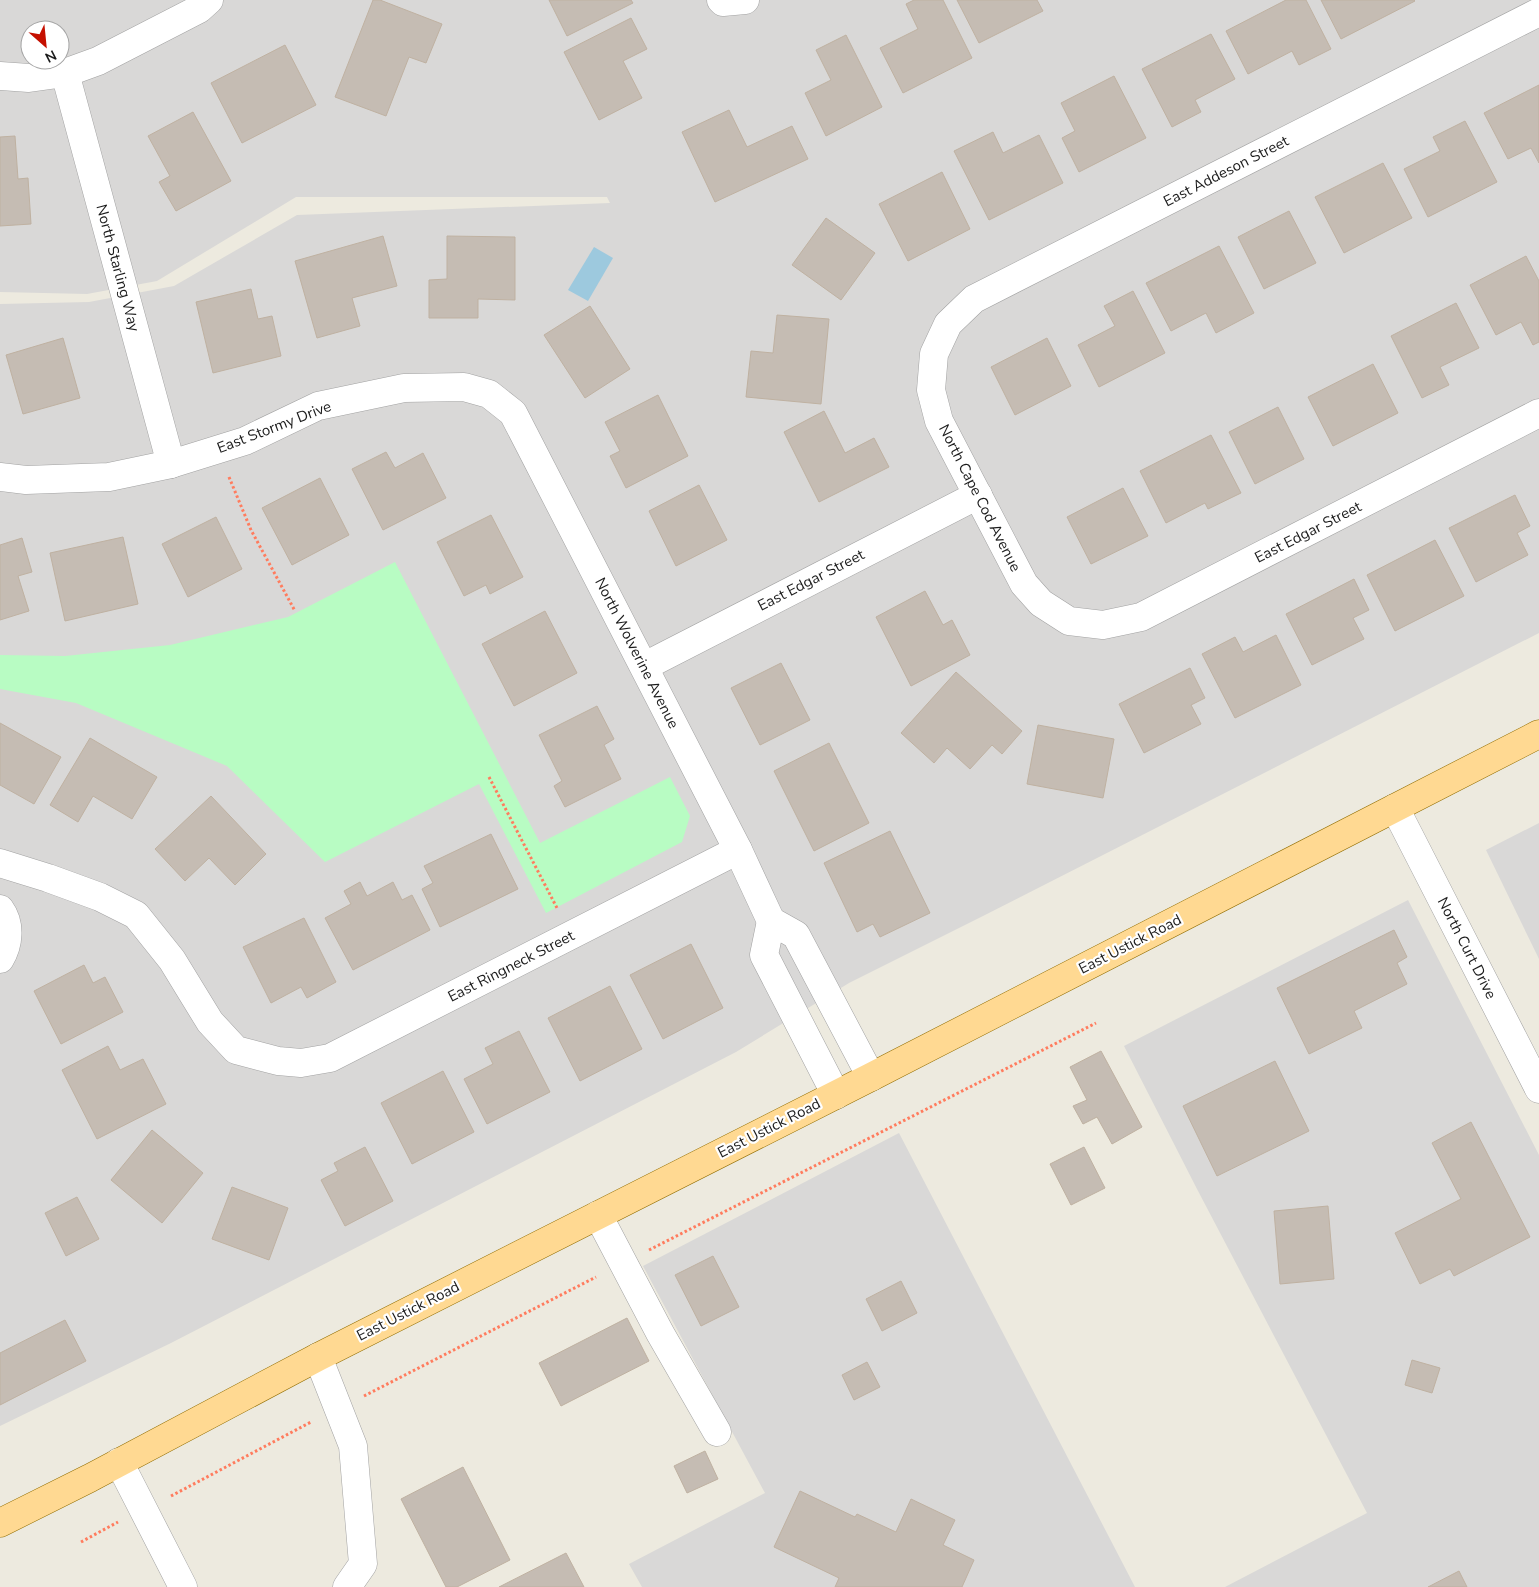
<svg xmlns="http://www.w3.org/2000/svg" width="1539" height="1587" font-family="'Nunito Sans',sans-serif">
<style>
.residential{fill:#d9d8d7;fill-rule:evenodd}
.park{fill:#b8fcc3}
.water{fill:#9dc9de}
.building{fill:#c5bcb3;stroke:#bfb1a1}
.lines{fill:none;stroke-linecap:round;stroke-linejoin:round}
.minor-casing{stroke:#a2a2a2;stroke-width:29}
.major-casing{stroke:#916d00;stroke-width:29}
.path{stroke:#ff7c5e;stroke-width:3;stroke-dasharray:2.5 2.5;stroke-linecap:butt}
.minor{stroke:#fff;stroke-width:28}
.major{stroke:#ffd992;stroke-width:28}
.labels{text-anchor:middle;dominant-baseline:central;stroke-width:4.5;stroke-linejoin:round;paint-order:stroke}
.street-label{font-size:15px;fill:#1b1b1b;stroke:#fff}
</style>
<rect width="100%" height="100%" fill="#edeadf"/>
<!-- residential -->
<g class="residential">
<path d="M0,0H1539V633L983,916L849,983L736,1052L171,1343L0,1426V304L89,302L174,286L297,215L610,203L607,197H296L157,281L87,294L0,292ZM30,30H60V60H30Z"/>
<polygon points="1539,823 1539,959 1486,850"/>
<polygon points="1408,900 1539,1155 1539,1587 1225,1587 1367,1513 1197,1189 1124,1046"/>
<polygon points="899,1133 1135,1587 642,1587 629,1564 765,1493 643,1266"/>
</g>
<!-- park -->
<polygon class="park" points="395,562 540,843 670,777 690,816 682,842 546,913 479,784 325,862 227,766 76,703 0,689 0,655 65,656 170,645 288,617"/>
<!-- water -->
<polygon class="water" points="594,247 613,258 588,301 568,290"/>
<!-- building -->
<g class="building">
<polygon points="373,0 380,0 442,24 426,63 409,57 386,116 335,97"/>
<polygon points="549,0 631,0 633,3 567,36"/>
<polygon points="914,0 943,0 972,58 903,93 880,48 918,29 906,4"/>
<polygon points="957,0 1037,0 1043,11 979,43"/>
<polygon points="1286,0 1306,0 1331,49 1299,65 1292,51 1248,74 1226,31"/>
<polygon points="1321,0 1414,0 1415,1 1341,39"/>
<polygon points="631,18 647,49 623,61 642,98 599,120 564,52"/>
<polygon points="1211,34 1235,79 1195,100 1201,112 1172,127 1142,69"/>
<polygon points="846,35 882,107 826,136 805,93 831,80 816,50"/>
<polygon points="285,45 316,105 242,143 211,83"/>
<polygon points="1114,76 1146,138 1079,172 1062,138 1075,131 1061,103"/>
<polygon points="1539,85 1539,163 1531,148 1508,159 1484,113"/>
<polygon points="729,110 747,147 792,126 808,159 715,202 682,132"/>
<polygon points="193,112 231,181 176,211 159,182 170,176 148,136"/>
<polygon points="1465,121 1497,182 1428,217 1404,169 1440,151 1433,137"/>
<polygon points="993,132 1003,153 1039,135 1063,183 989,220 954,151"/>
<polygon points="15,136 18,179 28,178 31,224 0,226 0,137"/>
<polygon points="1383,163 1412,218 1344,253 1315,197"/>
<polygon points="942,172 970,229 908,261 879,204"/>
<polygon points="1289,211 1316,263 1264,289 1238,237"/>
<polygon points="826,218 875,253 841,300 792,265"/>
<polygon points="383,236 397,286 352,298 360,326 317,338 295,261"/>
<polygon points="447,236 515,237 515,300 478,299 478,318 429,318 429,280 447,279"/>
<polygon points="1219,246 1254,313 1216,333 1206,313 1171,331 1146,283"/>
<polygon points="1526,256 1539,281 1539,342 1533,345 1521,322 1496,335 1470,285"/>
<polygon points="251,289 258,319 272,316 281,356 213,373 196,302"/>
<polygon points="1133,291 1165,353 1099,387 1078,345 1115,326 1104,306"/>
<polygon points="1456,303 1479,348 1440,367 1449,385 1422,398 1391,336"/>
<polygon points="590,306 630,369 585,398 544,335"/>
<polygon points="777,315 829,319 821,404 746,397 751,351 773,353"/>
<polygon points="63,338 80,398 23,414 6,355"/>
<polygon points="1047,338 1071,386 1015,415 991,367"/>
<polygon points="1373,364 1398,413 1333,446 1308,397"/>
<polygon points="658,395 688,456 626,488 610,456 620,451 605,422"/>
<polygon points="1278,407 1304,459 1255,484 1229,432"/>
<polygon points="824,411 845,453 874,438 889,467 819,502 784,432"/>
<polygon points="1211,435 1241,493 1208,509 1205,503 1166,523 1140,471"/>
<polygon points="386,452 395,468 423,453 446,498 383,530 352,469"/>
<polygon points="320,478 349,535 292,565 262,508"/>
<polygon points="699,485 727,540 676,566 649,511"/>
<polygon points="1123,488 1148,536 1091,564 1067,517"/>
<polygon points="1515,495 1530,526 1517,533 1528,555 1476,582 1449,528"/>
<polygon points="491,515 523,577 490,594 486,585 464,596 437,542"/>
<polygon points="216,517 242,569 188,597 162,544"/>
<polygon points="123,537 138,604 65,621 50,553"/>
<polygon points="22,538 32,572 18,576 29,611 0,620 0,545"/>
<polygon points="1435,540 1464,596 1395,631 1367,575"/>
<polygon points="1354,579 1369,610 1353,618 1364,639 1312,665 1286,614"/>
<polygon points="925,591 943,625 952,620 970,655 911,686 876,617"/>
<polygon points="545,611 577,673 514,706 482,644"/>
<polygon points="1276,635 1301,685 1235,718 1202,654 1235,637 1243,652"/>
<polygon points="781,663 810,720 760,745 731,688"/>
<polygon points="1190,668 1205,698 1191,705 1201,724 1144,753 1119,704"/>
<polygon points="956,672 1022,731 1002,754 992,745 970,769 947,748 934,763 901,733"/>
<polygon points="597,706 614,739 604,745 621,779 565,807 554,786 562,781 539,735"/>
<polygon points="0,723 61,757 34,804 0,785"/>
<polygon points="1038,725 1114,739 1103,798 1027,784"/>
<polygon points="90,738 157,777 132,819 93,796 78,822 50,805"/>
<polygon points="829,743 869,823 814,851 774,771"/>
<polygon points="211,796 266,854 235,885 209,858 185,881 155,849"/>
<polygon points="890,831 930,913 880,937 873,924 857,932 824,863"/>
<polygon points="491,834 518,889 440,927 422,889 433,883 424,866"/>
<polygon points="360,882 367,896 393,882 402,900 412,895 430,930 353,970 325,918 351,904 344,891"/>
<polygon points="304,918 336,982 307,998 301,987 271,1003 243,947"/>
<polygon points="1394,930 1407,957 1397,963 1407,984 1354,1011 1362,1028 1309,1054 1277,988"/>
<polygon points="691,944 723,1008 663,1039 630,975"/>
<polygon points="84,965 93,983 105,977 123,1012 61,1044 34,991"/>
<polygon points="610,986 642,1049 580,1081 548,1018"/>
<polygon points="519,1031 550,1092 487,1124 464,1079 493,1064 485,1048"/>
<polygon points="108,1046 120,1070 143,1059 166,1104 97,1139 62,1070"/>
<polygon points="1101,1051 1142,1127 1112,1144 1097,1117 1083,1124 1073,1106 1087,1100 1070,1067"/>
<polygon points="1275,1061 1309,1131 1217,1176 1183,1106"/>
<polygon points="443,1071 474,1132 412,1164 381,1103"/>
<polygon points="1471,1122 1530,1237 1454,1276 1450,1269 1420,1284 1395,1233 1461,1199 1432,1143"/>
<polygon points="152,1130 203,1173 162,1223 111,1180"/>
<polygon points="365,1147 393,1201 345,1226 321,1180 338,1171 334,1163"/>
<polygon points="1084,1147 1105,1188 1071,1205 1050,1164"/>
<polygon points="232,1187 288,1208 269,1260 212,1239"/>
<polygon points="77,1197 99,1239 66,1256 45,1213"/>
<polygon points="1328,1206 1334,1279 1280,1284 1274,1211"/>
<polygon points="713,1256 739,1307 701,1326 675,1275"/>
<polygon points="901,1281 917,1313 882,1331 866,1299"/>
<polygon points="627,1318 649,1361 561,1406 539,1363"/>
<polygon points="65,1320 86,1361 0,1405 0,1353"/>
<polygon points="1412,1360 1440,1368 1432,1393 1405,1385"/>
<polygon points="867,1362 880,1387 854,1400 842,1375"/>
<polygon points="705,1451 718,1479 687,1493 674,1466"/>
<polygon points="463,1467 510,1560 457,1587 446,1587 401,1499"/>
<polygon points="800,1491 855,1517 857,1514 896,1532 911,1499 955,1520 943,1545 974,1560 962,1587 835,1587 839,1578 774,1547"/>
<polygon points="566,1553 584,1587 499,1587"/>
<polygon points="1459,1571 1467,1587 1428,1587"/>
</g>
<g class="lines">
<!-- minor casing -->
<g class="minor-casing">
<g id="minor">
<polyline points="721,0 723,2 745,0"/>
<polyline points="1539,12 974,299 948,324 934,354 931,390 939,421 1024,584 1041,603 1069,621 1103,625 1141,617 1539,413"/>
<polyline points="65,73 171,464"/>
<polyline points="0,76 29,78 65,73 98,61 199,9 209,0"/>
<polyline points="0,477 26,480 109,477 171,464 245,441 318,406 404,388 464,387 489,394 513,413 738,850 771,921"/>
<polyline points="645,666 978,495"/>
<polyline points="1395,808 1539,1089"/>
<polyline points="0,863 48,878 100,897 136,915 172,960 210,1022 236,1050 278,1061 301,1063 330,1058 738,850"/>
<path d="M0,909C11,924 9,944 0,959"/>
<polyline points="836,1095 764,955 771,921 796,935 871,1077"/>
<polyline points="598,1215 660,1333 717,1432"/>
<polyline points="318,1357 353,1446 363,1564 347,1587"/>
<polyline points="119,1462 183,1587"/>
</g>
</g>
<!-- major casing -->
<g class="major-casing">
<polyline id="major" points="0,1523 90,1478 318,1357 871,1077 1539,734"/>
</g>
<!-- path -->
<g class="path">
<polyline points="229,477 251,530 295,611"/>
<polyline points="489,777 557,908"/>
<polyline points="649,1250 1096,1023"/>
<polyline points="364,1396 596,1277"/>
<polyline points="171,1496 311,1422"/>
<polyline points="81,1542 118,1522"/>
</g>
<!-- minor -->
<use href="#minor" class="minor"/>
<!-- major -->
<use href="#major" class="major"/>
</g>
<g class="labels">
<!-- street labels -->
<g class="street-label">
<text transform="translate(1226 171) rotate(-27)">East Addeson Street</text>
<text transform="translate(118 268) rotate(75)">North Starling Way</text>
<text transform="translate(274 427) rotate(-21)">East Stormy Drive</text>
<text transform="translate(980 498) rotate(63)">North Cape Cod Avenue</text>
<text transform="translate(1308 532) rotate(-27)">East Edgar Street</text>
<text transform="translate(811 580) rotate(-27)">East Edgar Street</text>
<text transform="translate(637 653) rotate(63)">North Wolverine Avenue</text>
<text transform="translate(1130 944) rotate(-27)">East Ustick Road</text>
<text transform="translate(1467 948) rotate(63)">North Curt Drive</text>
<text transform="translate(511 966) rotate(-27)">East Ringneck Street</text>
<text transform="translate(769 1128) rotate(-27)">East Ustick Road</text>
<text transform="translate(408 1311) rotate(-27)">East Ustick Road</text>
</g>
</g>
<!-- north arrow -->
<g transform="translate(45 45) rotate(153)"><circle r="24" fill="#ffffff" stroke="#a4a4a4"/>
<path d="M0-4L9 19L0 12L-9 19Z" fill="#c51000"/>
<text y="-8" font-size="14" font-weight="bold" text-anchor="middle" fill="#1b1b1b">N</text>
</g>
</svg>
